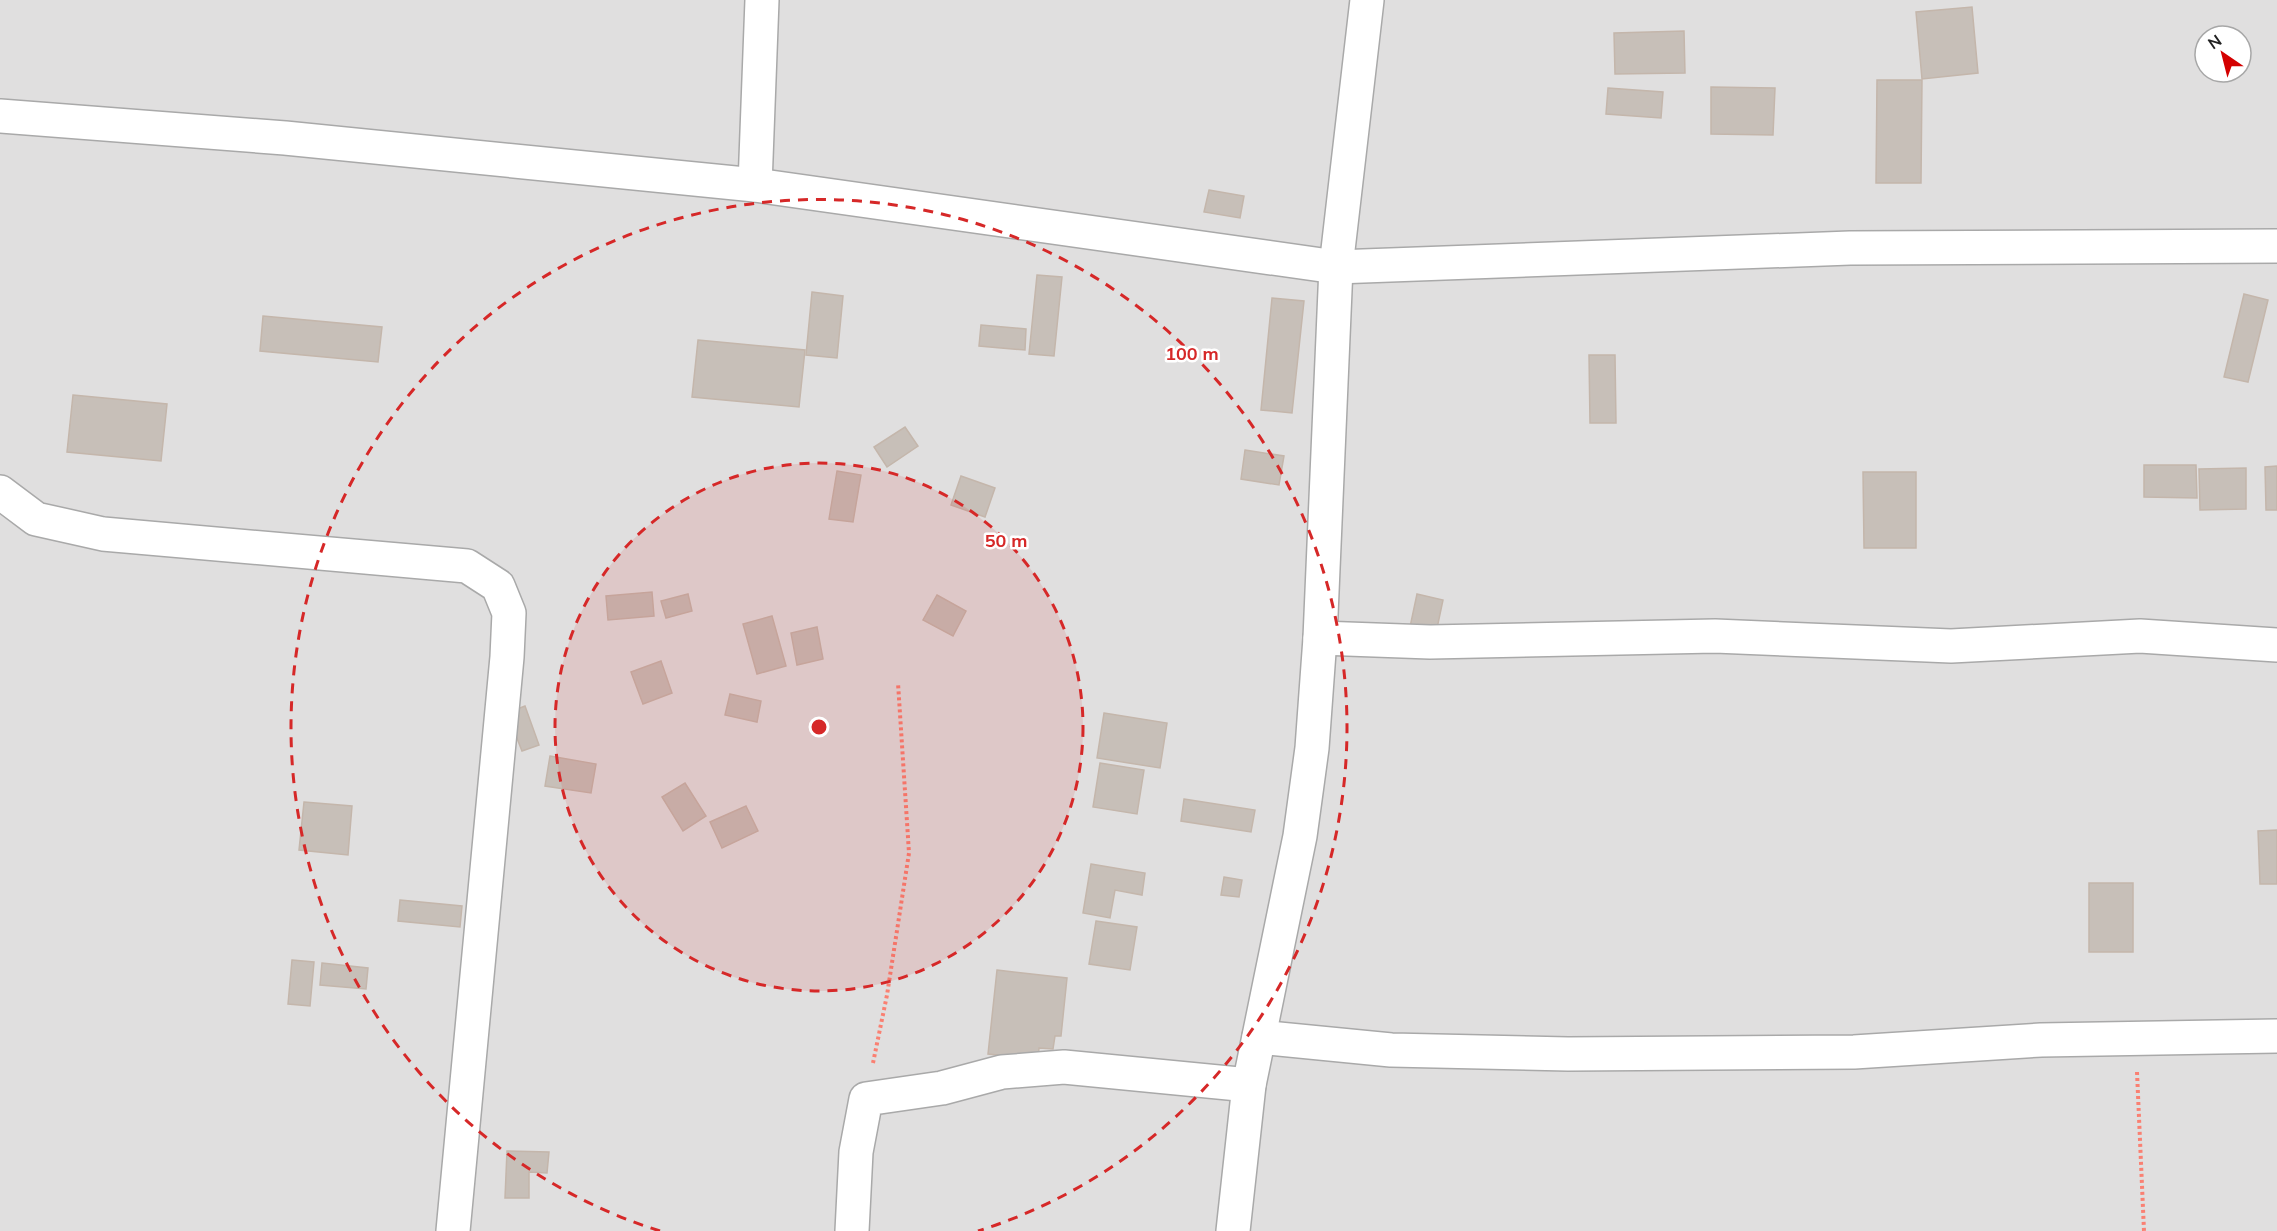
<svg xmlns="http://www.w3.org/2000/svg" width="2277" height="1231" font-family="Mulish,sans-serif">
<style>
.residential{fill:#e0dfdf;fill-rule:evenodd}
.building{fill:#c7bfb8;stroke:#c4b6ab;stroke-width:1.5}
.lines{fill:none;stroke-linecap:round;stroke-linejoin:round}
.minor-casing{stroke:#a9a9a9;stroke-width:36}
.path{stroke:#fa8072;stroke-width:4;stroke-dasharray:3 3;stroke-linecap:butt}
.minor{stroke:#fff;stroke-width:33}
.ring{fill:none;stroke:#d62828;stroke-width:3;stroke-dasharray:10 8}
.centre{fill:#d62828;stroke:#fff;stroke-width:3}
.ring-label{font-size:18px;text-anchor:middle;font-weight:bold;fill:#d62828;stroke:#fff;stroke-width:5;stroke-linejoin:round;paint-order:stroke}
</style>
<rect width="100%" height="100%" fill="#f2efe9"/>
<!-- residential -->
<path class="residential" d="M0,0H2277V1231H0ZM2205,36H2241V72H2205Z"/>
<!-- building -->
<g class="building">
<polygon points="1972,7 1978,73 1922,79 1916,12"/>
<polygon points="1684,31 1685,73 1615,74 1614,33"/>
<polygon points="1877,80 1922,80 1921,183 1876,183"/>
<polygon points="1711,87 1775,88 1773,135 1711,134"/>
<polygon points="1608,88 1663,92 1661,118 1606,114"/>
<polygon points="1209,190 1244,196 1240,218 1204,212"/>
<polygon points="1037,275 1062,277 1054,356 1029,354"/>
<polygon points="812,292 843,296 837,358 806,355"/>
<polygon points="2244,294 2268,300 2248,382 2224,377"/>
<polygon points="1272,298 1304,301 1292,413 1261,410"/>
<polygon points="263,316 382,327 378,362 260,351"/>
<polygon points="981,325 1026,329 1025,350 979,346"/>
<polygon points="698,340 805,350 799,407 692,397"/>
<polygon points="1589,355 1615,355 1616,423 1590,423"/>
<polygon points="73,395 167,404 161,461 67,452"/>
<polygon points="905,427 918,446 887,467 874,447"/>
<polygon points="1245,450 1284,456 1279,485 1241,479"/>
<polygon points="2144,465 2196,465 2197,498 2144,497"/>
<polygon points="2277,466 2277,510 2266,510 2265,467"/>
<polygon points="2246,468 2246,509 2200,510 2199,469"/>
<polygon points="837,471 861,475 853,522 829,519"/>
<polygon points="1863,472 1916,472 1916,548 1864,548"/>
<polygon points="961,476 995,488 985,517 951,505"/>
<polygon points="652,592 654,616 608,620 606,596"/>
<polygon points="688,594 692,611 666,618 661,601"/>
<polygon points="1417,594 1443,600 1436,633 1410,627"/>
<polygon points="937,595 966,611 953,636 923,620"/>
<polygon points="772,616 786,666 757,674 743,624"/>
<polygon points="817,627 823,659 797,665 791,633"/>
<polygon points="661,661 672,693 643,704 631,672"/>
<polygon points="730,694 761,701 757,722 725,715"/>
<polygon points="525,706 539,745 522,751 507,713"/>
<polygon points="1104,713 1167,723 1160,768 1097,758"/>
<polygon points="550,756 596,764 591,793 545,786"/>
<polygon points="1100,763 1144,770 1137,814 1093,807"/>
<polygon points="685,783 706,816 683,831 662,797"/>
<polygon points="1184,799 1255,810 1251,832 1181,821"/>
<polygon points="304,802 352,806 348,855 299,850"/>
<polygon points="746,806 758,831 722,848 710,822"/>
<polygon points="2277,830 2277,884 2260,884 2258,831"/>
<polygon points="1091,864 1145,873 1142,895 1115,890 1110,918 1083,913"/>
<polygon points="1224,877 1242,880 1239,897 1221,895"/>
<rect x="2089" y="883" width="44" height="69"/>
<polygon points="400,900 462,906 460,927 398,921"/>
<polygon points="1096,921 1137,927 1130,970 1089,964"/>
<polygon points="292,960 314,962 310,1006 288,1004"/>
<polygon points="322,963 368,968 366,989 320,985"/>
<polygon points="997,970 1067,978 1061,1036 1055,1036 1053,1049 1039,1048 1038,1059 988,1054"/>
<polygon points="507,1151 549,1152 547,1173 529,1172 529,1198 505,1198"/>
</g>
<g class="lines">
<!-- minor casing -->
<g class="minor-casing">
<g id="minor">
<polyline points="0,116 285,138 755,185 1336,267 1850,248 2277,246"/>
<polyline points="755,185 762,0"/>
<polyline points="0,492 36,519 103,534 467,566 498,586 509,613 507,657 453,1231"/>
<polyline points="1320,638 1430,642 1715,636 1951,646 2140,636 2277,645"/>
<polyline points="1259,1037 1391,1050 1568,1054 1854,1052 2041,1040 2277,1036"/>
<polyline points="852,1231 856,1152 866,1099 942,1088 1002,1072 1064,1067 1249,1085"/>
<polyline points="1233,1231 1249,1085 1300,836 1312,748 1320,638 1336,267 1367,0"/>
</g>
</g>
<!-- path -->
<g class="path">
<polyline points="873,1063 887,995 909,853 898,683"/>
<polyline points="2137,1072 2144,1231"/>
</g>
<!-- minor -->
<use href="#minor" class="minor"/>
</g>
<!-- distance rings -->
<circle cx="819" cy="727" r="264" fill="#d62828" fill-opacity=".12"/>
<g class="ring">
<circle cx="819" cy="727" r="264"/>
<path d="M660 1231A528 528 0 1 1 978 1231"/>
</g>
<circle cx="819" cy="727" r="9" class="centre"/>
<g class="ring-label">
<text x="1192" y="360">100 m</text>
<text x="1006" y="547">50 m</text>
</g>
<!-- north arrow -->
<g transform="translate(2223 54) rotate(325)"><circle r="28" fill="#ffffff" stroke="#a7a7a7" stroke-width="1.5"/>
<path d="M0-4.5L10 22L0 15L-10 22Z" fill="#d40000"/>
<text y="-9" font-size="16" font-weight="bold" text-anchor="middle" fill="#222222">N</text>
</g>
</svg>
